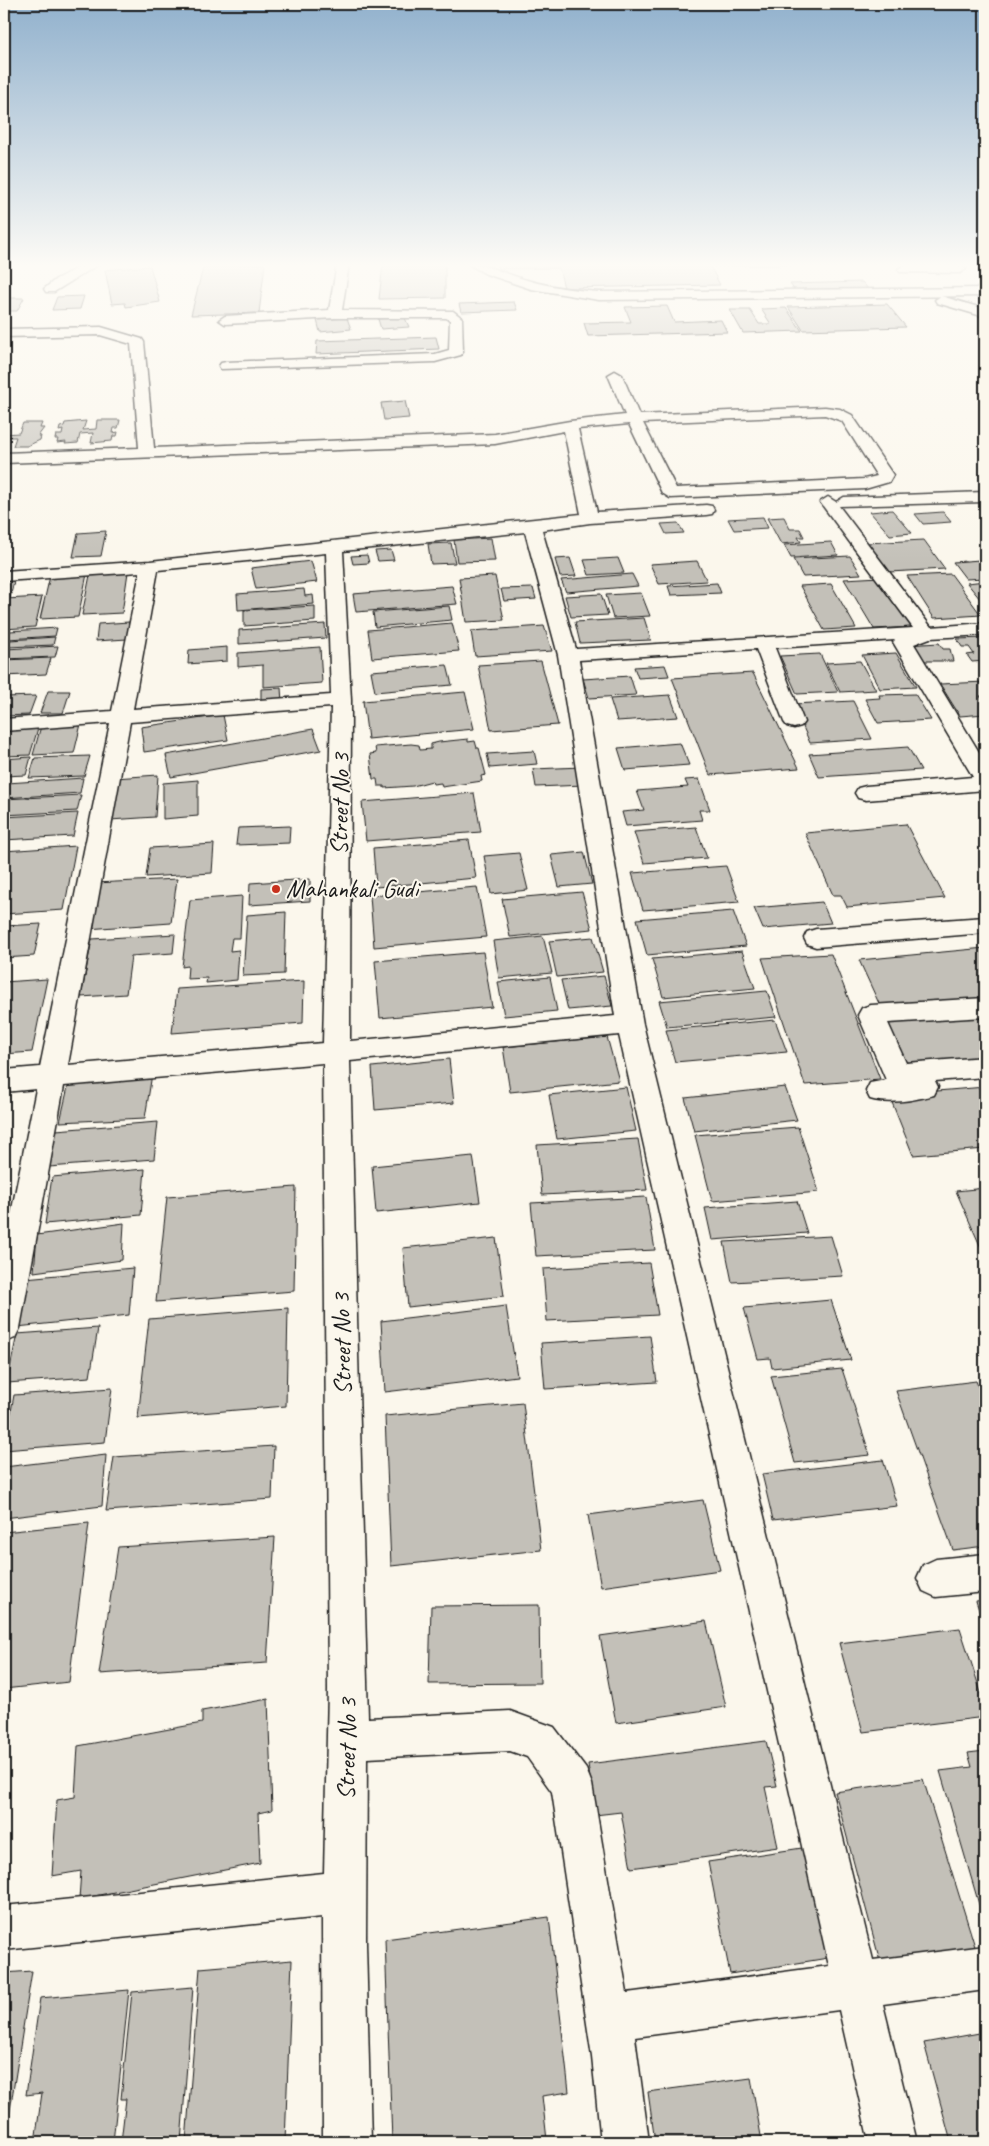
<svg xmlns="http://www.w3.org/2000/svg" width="989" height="2146" font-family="Caveat,sans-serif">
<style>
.building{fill:#c3c0b8;stroke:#1c1c1c}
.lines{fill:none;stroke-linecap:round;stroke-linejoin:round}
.minor-casing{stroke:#1c1c1c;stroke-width:3}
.minor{fill:#fbf7ec;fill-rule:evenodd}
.poi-dot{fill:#c8321e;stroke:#fbf7ec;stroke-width:2}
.labels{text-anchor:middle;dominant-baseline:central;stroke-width:4;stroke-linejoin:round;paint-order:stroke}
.street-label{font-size:25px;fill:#1c1c1c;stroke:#fbf7ec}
.poi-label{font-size:25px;fill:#1c1c1c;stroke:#fbf7ec;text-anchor:start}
</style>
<rect width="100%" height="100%" fill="#fbf7ec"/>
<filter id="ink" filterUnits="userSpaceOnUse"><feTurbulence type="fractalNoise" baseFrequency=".02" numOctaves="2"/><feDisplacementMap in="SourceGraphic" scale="10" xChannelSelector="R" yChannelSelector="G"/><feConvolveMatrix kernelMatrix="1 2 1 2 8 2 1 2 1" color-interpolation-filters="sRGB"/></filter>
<g filter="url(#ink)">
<!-- building -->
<g class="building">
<polygon points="204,264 265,264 259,313 191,315"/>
<polygon points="383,264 445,264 445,298 379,299"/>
<polygon points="498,264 829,264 710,266 720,285 564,288 559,268 499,269"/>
<polygon points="150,266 160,302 126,307 125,303 112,304 105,270"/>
<polygon points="862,282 872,293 798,295 790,284"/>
<polygon points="84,296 80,309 52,310 57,297"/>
<polygon points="4,298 24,298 17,311 4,311"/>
<polygon points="514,302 517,310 461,312 459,304"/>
<polygon points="887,304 906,327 803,330 788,307"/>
<polygon points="667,306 674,322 721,320 727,332 588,336 584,323 631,322 625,307"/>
<polygon points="786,308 802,331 743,333 730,310 750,310 759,324 771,324 761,309"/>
<polygon points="347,318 351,329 320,332 317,320"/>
<polygon points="405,318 409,327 381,329 378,319"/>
<polygon points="436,337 439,349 316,354 317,341"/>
<polygon points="405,401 409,418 384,420 381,403"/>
<polygon points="97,420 120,420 118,428 114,428 113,433 118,432 117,436 113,436 112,441 91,443 93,433 80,434 78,443 65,444 66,442 57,443 58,439 55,439 56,435 62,435 63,430 59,431 60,427 64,426 65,423 86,421 83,430 96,429"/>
<polygon points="23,423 42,423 40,428 44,428 38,436 41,436 40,440 27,446 13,446 16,437 4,437 4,434 19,433"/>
<polygon points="892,510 912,533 890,535 870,512"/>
<polygon points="943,512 951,522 923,524 915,514"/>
<polygon points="763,517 768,528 734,530 728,519"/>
<polygon points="784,517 790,529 800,529 804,537 798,537 801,542 781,544 767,518"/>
<polygon points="678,523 684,533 666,534 661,524"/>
<polygon points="106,531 101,556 73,557 78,533"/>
<polygon points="491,538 495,561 457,562 454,540"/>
<polygon points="924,540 945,569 889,572 866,543"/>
<polygon points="831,542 838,555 791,558 784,545"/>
<polygon points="451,543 455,563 431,564 428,544"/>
<polygon points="391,550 394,560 378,561 375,551"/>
<polygon points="367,555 369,563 353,564 351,556"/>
<polygon points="850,556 861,574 803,577 793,559"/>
<polygon points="570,558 576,576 560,577 555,559"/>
<polygon points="618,558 624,573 589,575 584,560"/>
<polygon points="980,560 985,566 985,578 966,579 953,562"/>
<polygon points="311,561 317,582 256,589 251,568"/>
<polygon points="697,561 707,581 659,584 650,564"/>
<polygon points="128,572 122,613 82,615 90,575"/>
<polygon points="87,574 78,617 40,619 50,576"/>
<polygon points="632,574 638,586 566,592 561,580"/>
<polygon points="951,574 981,615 934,618 907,576"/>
<polygon points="495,576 504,620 466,622 459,578"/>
<polygon points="15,577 10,598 4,599 4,578"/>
<polygon points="880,577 912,627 874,629 844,579"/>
<polygon points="985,581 985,605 967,583"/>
<polygon points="717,583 721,593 671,595 668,586"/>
<polygon points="831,584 856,628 824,630 800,586"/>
<polygon points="452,586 457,604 356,612 353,594"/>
<polygon points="533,588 536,599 504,601 501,589"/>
<polygon points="304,589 305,596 313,595 314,604 238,610 237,594"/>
<polygon points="641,593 650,616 613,618 606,595"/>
<polygon points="601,594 608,615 571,617 565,596"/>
<polygon points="42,597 35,627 4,629 5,599"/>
<polygon points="315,606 315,621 244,626 244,610"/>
<polygon points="449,606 452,620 375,627 373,612"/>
<polygon points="644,618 651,640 580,643 575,622"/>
<polygon points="129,622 127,639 96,641 98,624"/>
<polygon points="452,623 459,651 372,658 368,630"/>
<polygon points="325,624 326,638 239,644 239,630"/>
<polygon points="544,626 552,651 475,656 471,631"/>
<polygon points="57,628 55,636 8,639 10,631"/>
<polygon points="55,637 53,645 7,647 10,640"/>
<polygon points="985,638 985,661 972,662 967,655 974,654 969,647 962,647 957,639"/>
<polygon points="939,643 943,649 950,649 953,661 914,661 907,645"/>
<polygon points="58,646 55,657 4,659 6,649"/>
<polygon points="227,647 227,661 188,664 189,650"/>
<polygon points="320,647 322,683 263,687 263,665 238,667 238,653"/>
<polygon points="896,653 916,687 880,689 862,655"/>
<polygon points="820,654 838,692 797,694 780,656"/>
<polygon points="51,658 46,674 4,676 4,660"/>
<polygon points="541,661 558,725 491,730 478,665"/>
<polygon points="860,661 876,690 840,692 826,663"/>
<polygon points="447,665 452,685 375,692 371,671"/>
<polygon points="665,665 669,676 638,678 634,667"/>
<polygon points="753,673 799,768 710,775 672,678"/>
<polygon points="630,676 636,695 589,698 583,679"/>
<polygon points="985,682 985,696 980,696 985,704 985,714 960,716 940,684"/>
<polygon points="281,688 282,702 261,704 261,689"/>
<polygon points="48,691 70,691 63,713 40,713"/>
<polygon points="465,692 474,729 368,739 363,701"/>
<polygon points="915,694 931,720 878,723 865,699 880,698 879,695"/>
<polygon points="670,695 678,717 617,721 610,699"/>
<polygon points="36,696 29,715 4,716 4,697"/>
<polygon points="853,701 872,739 810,743 793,704"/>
<polygon points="223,715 228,740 144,752 141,727"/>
<polygon points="81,724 74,753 33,755 41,726"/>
<polygon points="38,728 30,755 4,756 4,729"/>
<polygon points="313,729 321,750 171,777 166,755"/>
<polygon points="468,739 468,742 475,741 477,748 479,748 486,775 481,776 482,781 442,787 441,783 433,784 432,781 413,786 384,788 384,786 378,786 377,779 373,779 370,754 376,753 375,747 411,744 419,745 420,750 431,749 431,744 439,742"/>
<polygon points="680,743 689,765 625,770 618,748"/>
<polygon points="908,747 921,770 819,777 809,754"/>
<polygon points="534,751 537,764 490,768 487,754"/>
<polygon points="90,756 84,776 29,778 35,758"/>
<polygon points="31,757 26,775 4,776 4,759"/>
<polygon points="582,767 584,785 536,787 533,769"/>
<polygon points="158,775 155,817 110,820 115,778"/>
<polygon points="83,778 80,793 4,798 7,783"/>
<polygon points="699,779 710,810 699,810 702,820 626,826 622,812 644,810 637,791 688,787 685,780"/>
<polygon points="198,780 198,816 163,819 163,783"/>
<polygon points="474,793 481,832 366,841 362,802"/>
<polygon points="81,795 77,811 4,815 4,799"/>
<polygon points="78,813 73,836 4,840 4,817"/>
<polygon points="906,824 945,898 847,907 841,895 833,895 805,833"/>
<polygon points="290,826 289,843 236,845 238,828"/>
<polygon points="696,827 707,858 644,863 634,832"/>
<polygon points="469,840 476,878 376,887 373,848"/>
<polygon points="214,844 212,873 146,877 150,848"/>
<polygon points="76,846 64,910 4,914 4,851"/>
<polygon points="584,852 592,884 559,887 551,855"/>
<polygon points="519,853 528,890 491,894 484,856"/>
<polygon points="726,866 739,902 643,910 632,873"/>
<polygon points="177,879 171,923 87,929 95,883"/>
<polygon points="310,879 310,901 249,905 250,883"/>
<polygon points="477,887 486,937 374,947 370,896"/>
<polygon points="582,892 592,929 510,937 502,899"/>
<polygon points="242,896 240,938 232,938 230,951 239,950 237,980 206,983 207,978 187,979 188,966 182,967 190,900"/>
<polygon points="822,902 831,923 763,929 754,908"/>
<polygon points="733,911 746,946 647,955 637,919"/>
<polygon points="286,912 284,974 243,976 247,915"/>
<polygon points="41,924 34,956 4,958 4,926"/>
<polygon points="175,934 173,953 131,956 126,994 81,997 92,939"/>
<polygon points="543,936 552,973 499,978 493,941"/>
<polygon points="593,937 603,972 557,977 549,941"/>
<polygon points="985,948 985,1000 882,1010 859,960"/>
<polygon points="742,951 755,988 663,997 652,959"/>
<polygon points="483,952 492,1007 380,1018 375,961"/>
<polygon points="831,954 880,1079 805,1085 762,958"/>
<polygon points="604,976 612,1006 568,1010 561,980"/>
<polygon points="550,977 557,1011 504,1016 498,982"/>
<polygon points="47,979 32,1052 4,1054 4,982"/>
<polygon points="304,981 303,1023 172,1033 177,989"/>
<polygon points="767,991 776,1017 667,1027 659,1001"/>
<polygon points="985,1012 985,1065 903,1072 881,1021"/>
<polygon points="775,1020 787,1052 675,1062 666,1030"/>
<polygon points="607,1037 619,1081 510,1092 503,1047"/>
<polygon points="449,1059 454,1103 375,1110 372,1067"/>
<polygon points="152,1074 145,1118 60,1122 70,1078"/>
<polygon points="626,1087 636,1131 557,1139 549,1095"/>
<polygon points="785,1087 797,1120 694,1131 685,1098"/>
<polygon points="985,1087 985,1149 913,1155 889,1095"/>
<polygon points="158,1122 154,1159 49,1167 56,1130"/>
<polygon points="798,1127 819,1192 712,1201 695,1135"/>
<polygon points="638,1139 647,1190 542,1195 537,1145"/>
<polygon points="473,1156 480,1202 376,1213 372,1166"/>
<polygon points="145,1169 141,1215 45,1224 52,1177"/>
<polygon points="296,1187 294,1291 156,1302 167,1197"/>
<polygon points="985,1188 985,1249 982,1250 956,1191"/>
<polygon points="646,1197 655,1250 536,1256 531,1203"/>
<polygon points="797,1201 807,1233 712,1240 705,1208"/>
<polygon points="124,1223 122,1260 34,1272 37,1235"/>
<polygon points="831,1236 843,1276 732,1282 724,1242"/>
<polygon points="496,1238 504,1296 408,1307 403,1248"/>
<polygon points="649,1263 658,1315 547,1321 543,1269"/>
<polygon points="133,1268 129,1315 17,1327 25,1278"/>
<polygon points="831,1300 851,1360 772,1368 770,1358 758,1359 744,1308"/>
<polygon points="506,1306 517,1376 385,1392 381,1321"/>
<polygon points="288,1308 286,1406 138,1418 149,1319"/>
<polygon points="98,1328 90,1377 7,1383 17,1334"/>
<polygon points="650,1336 657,1382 545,1389 541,1343"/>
<polygon points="842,1369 870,1455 795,1463 771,1376"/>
<polygon points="976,1381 985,1404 985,1546 953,1550 896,1391"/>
<polygon points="112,1388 105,1442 4,1450 14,1395"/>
<polygon points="523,1403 541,1550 391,1566 385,1416"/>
<polygon points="274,1446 272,1499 106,1511 114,1457"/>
<polygon points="106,1455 102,1506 4,1518 4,1467"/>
<polygon points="883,1460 897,1506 773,1520 762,1474"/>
<polygon points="703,1500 720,1570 601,1587 588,1515"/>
<polygon points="89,1523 69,1682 4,1689 4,1532"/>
<polygon points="275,1537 267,1663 99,1674 118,1547"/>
<polygon points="985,1600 985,1629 976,1601"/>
<polygon points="539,1605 540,1683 429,1684 431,1606"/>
<polygon points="706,1621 726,1707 616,1723 600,1636"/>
<polygon points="960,1628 985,1705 985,1717 863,1732 839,1643"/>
<polygon points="268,1699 272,1810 258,1813 260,1863 79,1899 81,1871 52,1876 57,1800 75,1797 78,1746 202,1723 202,1711"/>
<polygon points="766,1741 777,1786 765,1787 778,1847 631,1868 621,1812 595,1815 588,1764"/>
<polygon points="985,1751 985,1925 940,1771 972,1767 968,1753"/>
<polygon points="923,1779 977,1953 882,1969 835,1792"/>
<polygon points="802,1848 828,1958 730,1974 708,1862"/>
<polygon points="549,1917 569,2092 542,2096 547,2140 529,2142 392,2142 385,1939"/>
<polygon points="292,1960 285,2142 186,2142 200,1968"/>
<polygon points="32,1971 5,2142 4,2142 4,1973"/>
<polygon points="193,1987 181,2142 121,2142 126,2099 121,2099 132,1992"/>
<polygon points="129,1990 113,2142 35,2142 42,2093 26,2095 40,1998"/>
<polygon points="985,2032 985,2142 951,2142 924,2043"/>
<polygon points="751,2078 762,2142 655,2142 648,2092"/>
</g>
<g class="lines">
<!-- minor casing -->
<g class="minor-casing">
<g id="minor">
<polygon points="85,264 99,264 54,292 46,292 44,289 56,279"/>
<polygon points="337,264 349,264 342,310 453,311 462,318 463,352 461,355 435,362 221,369 219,366 221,363 226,362 435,354 449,350 450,320 446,318 335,318 225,324 219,320 225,316 329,310"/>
<path d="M468,264C489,264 507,275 527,280C550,287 575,290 599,292L985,288V296L599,300L531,289L486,274Z"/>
<polygon points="904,265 960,265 966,269 960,273 900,272 898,269"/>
<polygon points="941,296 985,309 985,317 937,303 935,300"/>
<path d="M101,327L142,339L144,342L154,448L495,434L570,421L625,415L608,375L615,371L622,375L639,415L825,407L840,409L852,415L893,475L889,482L865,489L670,498L662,493L629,424L578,429L597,512L706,505L712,506L714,510L712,514L706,515L590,523L542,530L576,649L913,628L820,502L828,497L836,502L844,497L985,492V502L839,506L931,627L985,623V635L930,638L914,644L985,762V790L866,800L858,798L855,793L858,788L866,786L973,777L893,642L895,640L775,648L804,722L801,726L794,728L787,726L784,722L756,649L579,660L643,1024L873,1960L985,1946V1990L883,2004L917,2142H869L839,2010L635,2037L649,2142H601L592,2057L552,1792L527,1757L510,1751L367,1758L366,1943L371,2142H323L322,1917L4,1950V1906L324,1873L328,1689L323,1063L64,1086L20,1328L15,1338L4,1343V1249L36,1089L4,1092V1070L40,1067L110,723L4,731V719L112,711L140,572L4,581V571L150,561L581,514L564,431L495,444L4,463V453L139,448L131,344L100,335L4,337V329ZM825,415L842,421L877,476L864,479L676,488L643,423ZM525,532L558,655L615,1016L350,1041L351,700L343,551ZM326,553L331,695L133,709L158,570ZM331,707L323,1043L68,1065L130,722ZM619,1035L829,1966L627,1993L592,1784L586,1769L554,1727L510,1711L368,1718L350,1061Z"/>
<polygon points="985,917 985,933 816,947 807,944 804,938 807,932 816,929"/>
<path d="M985,998V1017L888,1023L906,1063L985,1057V1077L935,1081L938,1087L934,1095C915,1100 889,1105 870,1099L866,1091L870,1083L886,1080L858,1015L862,1008L871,1005Z"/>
<polygon points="985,1554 985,1592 936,1597 923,1591 917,1578 923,1565 936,1559"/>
</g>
</g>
<!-- minor -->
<use href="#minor" class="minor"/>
</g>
</g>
<!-- sky -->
<linearGradient id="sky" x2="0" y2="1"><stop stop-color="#91b1cd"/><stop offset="0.47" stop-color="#fdfbf6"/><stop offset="1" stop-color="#fdfbf6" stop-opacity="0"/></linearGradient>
<rect width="989" height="564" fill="url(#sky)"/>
<!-- markers -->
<circle class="poi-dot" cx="276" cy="889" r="5"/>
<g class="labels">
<!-- street labels -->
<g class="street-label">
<text transform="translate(340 804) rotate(-89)">Street No 3</text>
<text transform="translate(342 1344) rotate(-91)">Street No 3</text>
<text transform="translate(347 1749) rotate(-89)">Street No 3</text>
</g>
<!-- poi labels -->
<g class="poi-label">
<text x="286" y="889">Mahankali Gudi</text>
</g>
</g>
<!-- margin -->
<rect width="989" height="2146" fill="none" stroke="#fbf7ec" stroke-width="20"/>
<rect x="10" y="10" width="969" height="2126" fill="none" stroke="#1c1c1c" stroke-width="2" filter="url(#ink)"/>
</svg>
